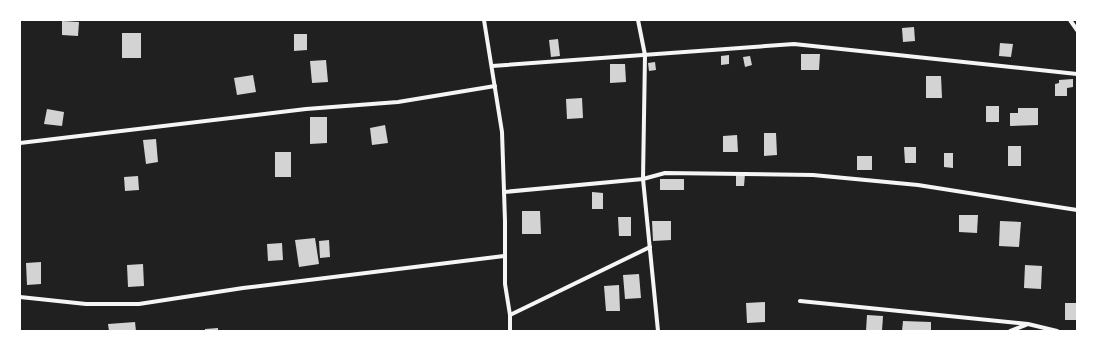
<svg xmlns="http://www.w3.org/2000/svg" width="1097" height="351" font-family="'Alegreya Sans',sans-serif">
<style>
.green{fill:#202020}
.building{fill:#d3d3d3}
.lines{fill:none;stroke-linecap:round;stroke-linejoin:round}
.minor{stroke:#f5f5f5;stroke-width:4}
</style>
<rect width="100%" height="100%" fill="#111"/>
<!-- green -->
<rect class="green" x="20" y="20" width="1057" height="311"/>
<!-- building -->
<g class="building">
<polygon points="62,21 79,22 78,36 62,35"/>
<polygon points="914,27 915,41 903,42 902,28"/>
<rect x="122" y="33" width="19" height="25"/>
<polygon points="294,34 307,34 307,50 294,51"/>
<polygon points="558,39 560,56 551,57 549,40"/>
<polygon points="1000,43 1013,44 1011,57 999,56"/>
<polygon points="801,54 820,54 819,70 801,70"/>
<polygon points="729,55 729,64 721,65 721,56"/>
<polygon points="750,56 752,65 745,67 743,57"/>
<polygon points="326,60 328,82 312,83 310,61"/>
<polygon points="655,62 656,70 649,71 648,63"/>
<polygon points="610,64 625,64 626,82 610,83"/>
<polygon points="253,75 256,92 237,95 234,78"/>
<polygon points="926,76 941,76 942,98 926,98"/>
<polygon points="1073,79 1073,87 1067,88 1067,96 1055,96 1055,84 1059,83 1059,80"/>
<polygon points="582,98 583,118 567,119 566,99"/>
<rect x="986" y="106" width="13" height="16"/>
<polygon points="1018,108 1038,108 1038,125 1010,126 1010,113 1018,113"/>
<polygon points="47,109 64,112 62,126 44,124"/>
<polygon points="310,117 327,117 327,143 310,144"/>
<polygon points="385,125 388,143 372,145 370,128"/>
<polygon points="764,133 776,133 777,155 764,156"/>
<polygon points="737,135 738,152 723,152 723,136"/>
<polygon points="156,139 158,162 146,164 143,140"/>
<rect x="1008" y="146" width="13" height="20"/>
<polygon points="904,147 916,147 916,163 905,163"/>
<rect x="275" y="152" width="16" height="25"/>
<polygon points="944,153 953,153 953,168 944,167"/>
<rect x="857" y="156" width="15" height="14"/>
<polygon points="736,174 745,174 744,186 736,186"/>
<polygon points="138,176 139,190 125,191 124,177"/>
<rect x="660" y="179" width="24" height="11"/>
<polygon points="592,192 603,193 603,209 592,209"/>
<polygon points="522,211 540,211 541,234 522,234"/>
<polygon points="959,215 978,215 977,233 959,232"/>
<polygon points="618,217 631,217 631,236 619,236"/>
<polygon points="652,221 671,221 671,240 653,241"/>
<polygon points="1000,221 1021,222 1019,247 999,246"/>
<polygon points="315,238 319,264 299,267 295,240"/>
<polygon points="329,240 330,257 320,258 319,241"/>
<polygon points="282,243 283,260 268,261 267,244"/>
<polygon points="41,262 41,284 27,285 26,263"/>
<polygon points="143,264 144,286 128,287 127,265"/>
<polygon points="1025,265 1042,266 1041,289 1024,288"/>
<polygon points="639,274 641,298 625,299 623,275"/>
<polygon points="619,285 620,311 606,311 604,286"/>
<polygon points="765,302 765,322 747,323 746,303"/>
<rect x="1065" y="303" width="12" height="17"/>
<polygon points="867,315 883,316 882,331 866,331"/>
<polygon points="903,321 931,322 931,331 902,331"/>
<polygon points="135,322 136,331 109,331 108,324"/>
<polygon points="218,328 218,331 205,331 205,329"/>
</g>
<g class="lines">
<!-- minor -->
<g class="minor">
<polyline points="484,20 502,132 505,221 505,284 510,315 510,331"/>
<polyline points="638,20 645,55 643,179 658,331"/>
<polyline points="1070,20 1077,30"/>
<polyline points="492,66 794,44 1077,74"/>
<polyline points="20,143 306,109 398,102 495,86"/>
<polyline points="504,192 643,179 665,173 813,175 918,185 1077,210"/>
<polyline points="20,297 86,304 139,304 243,288 504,256"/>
<polyline points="800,301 1028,324 1057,331"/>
<polyline points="510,315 650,247"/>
<polyline points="1010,331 1026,325"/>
</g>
</g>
<!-- border -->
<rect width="1097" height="351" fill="none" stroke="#ffffff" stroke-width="42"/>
</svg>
